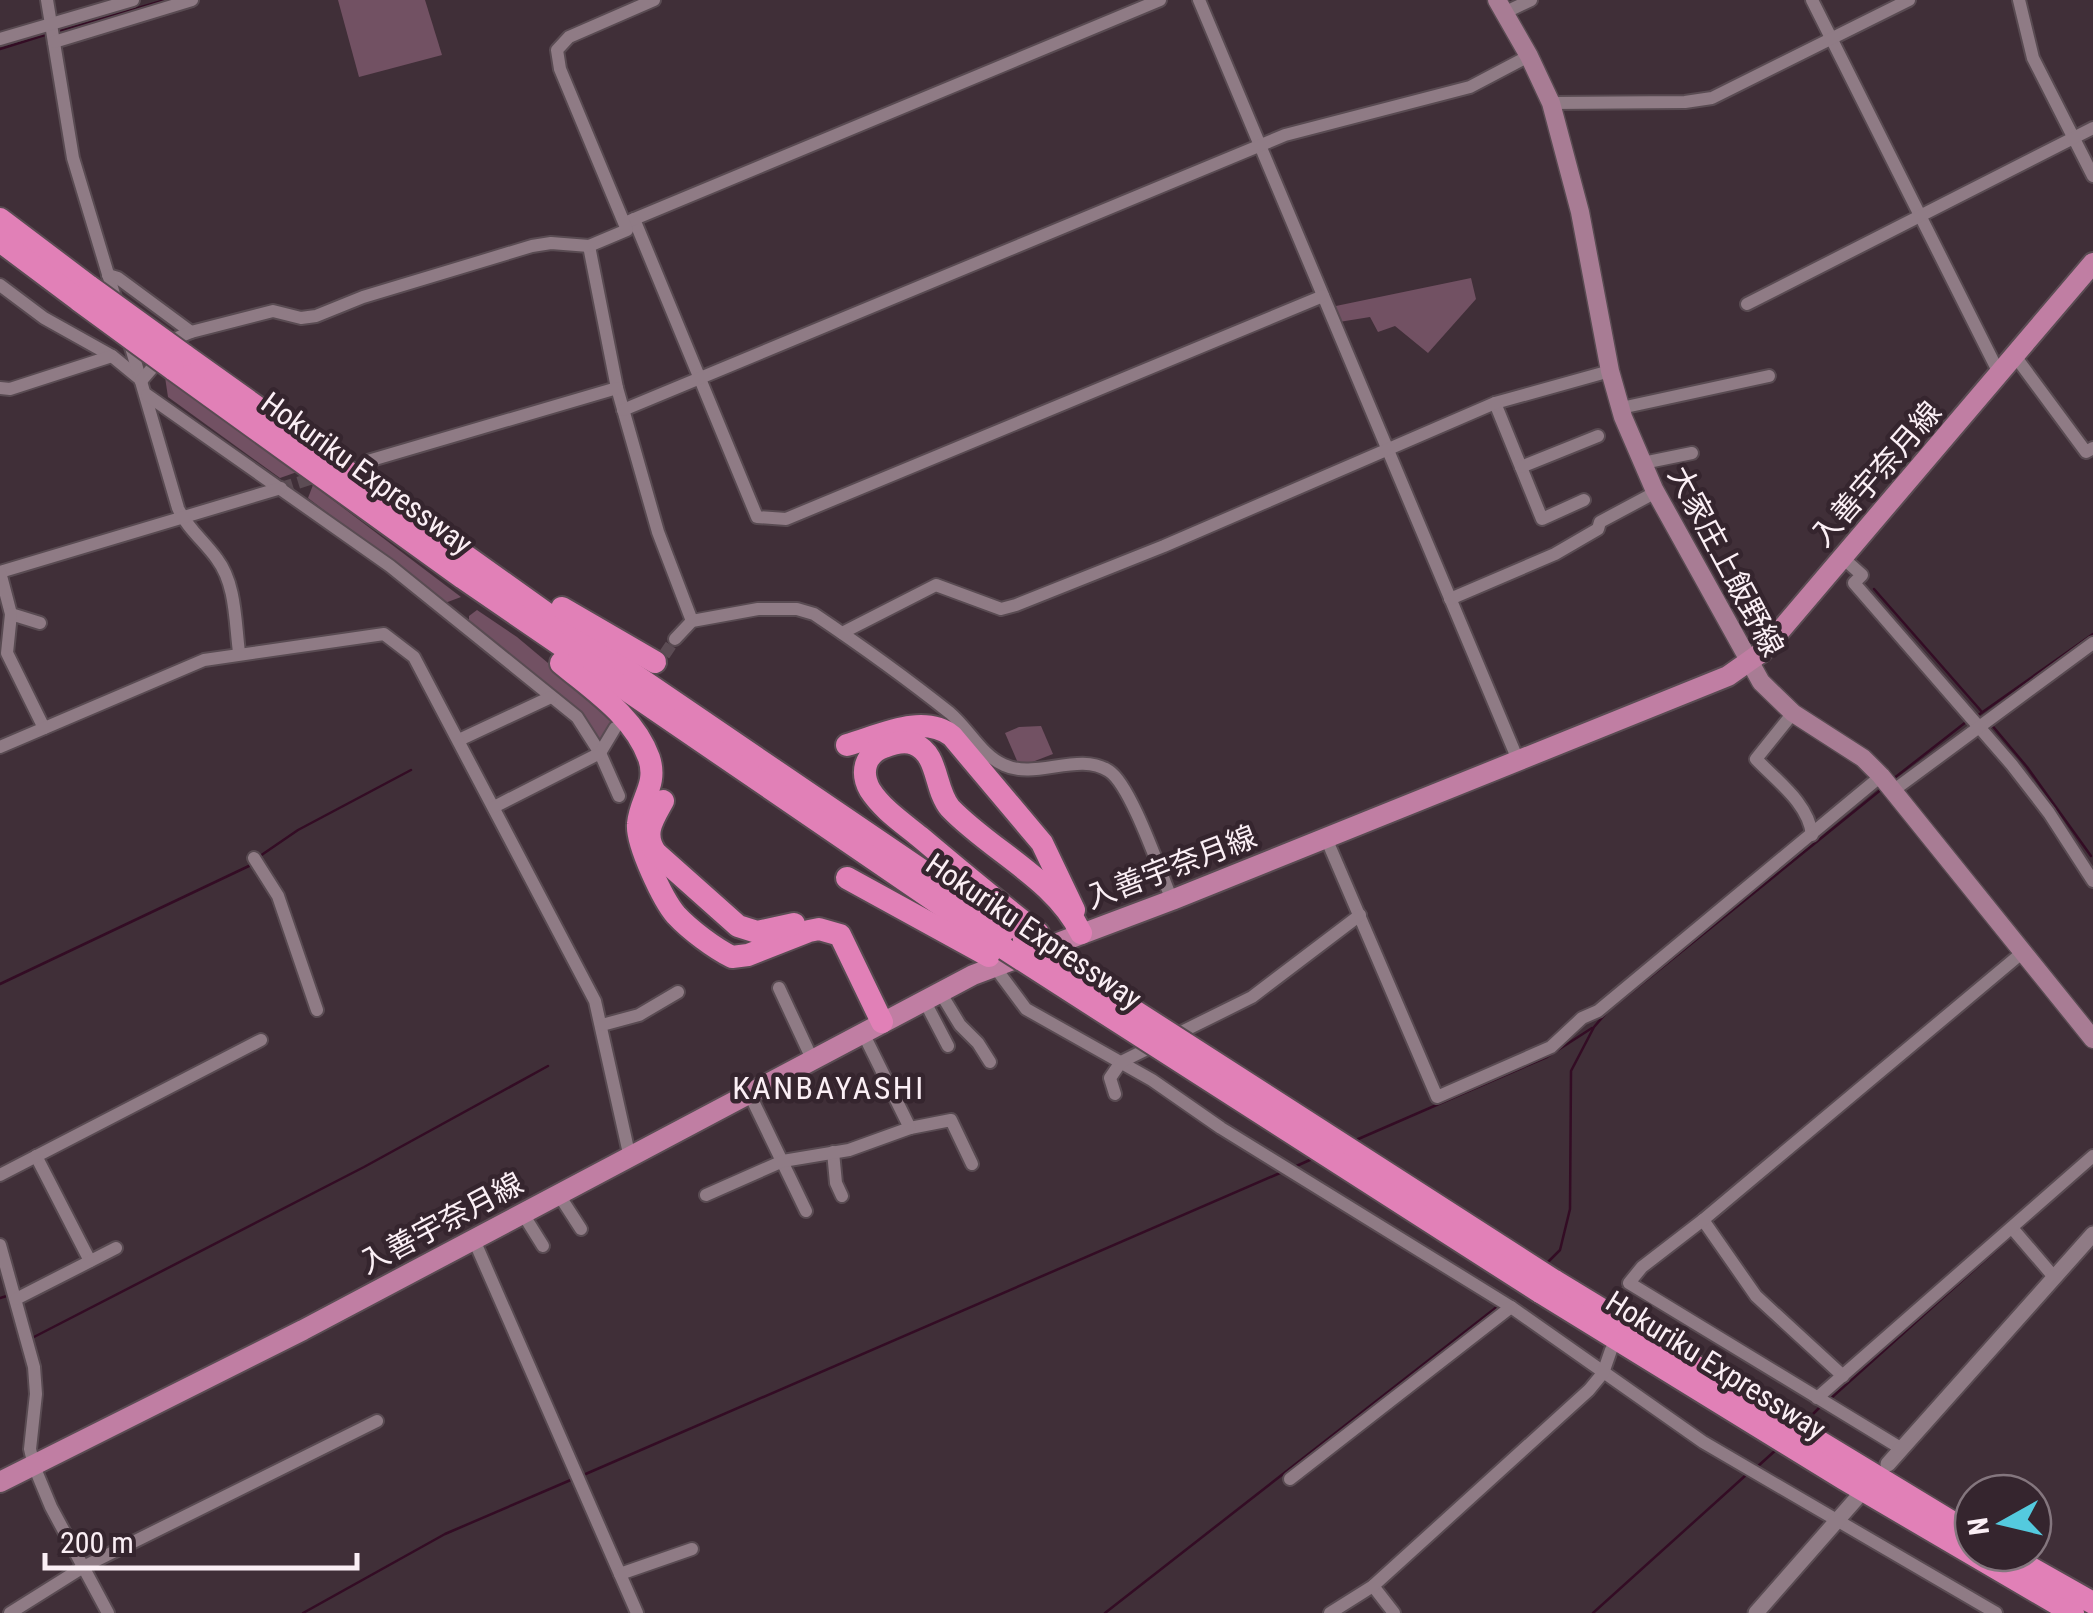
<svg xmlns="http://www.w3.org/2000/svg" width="2093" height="1613" font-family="'Roboto Condensed','Noto Sans JP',sans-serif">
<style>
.green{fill:#725163}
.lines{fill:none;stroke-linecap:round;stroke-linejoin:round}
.stream{stroke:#330c24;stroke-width:2.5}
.minor-tunnel{stroke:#5c4c54;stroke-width:12;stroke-dasharray:12 6;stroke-linecap:butt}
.minor-casing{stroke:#594b52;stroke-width:16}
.tertiary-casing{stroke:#594b52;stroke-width:19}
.secondary-casing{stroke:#594b52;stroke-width:21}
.primary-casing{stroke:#594b52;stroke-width:24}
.motorway-casing{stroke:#594b52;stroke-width:26}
.minor{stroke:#8f7b85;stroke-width:12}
.tertiary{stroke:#8f7b85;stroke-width:15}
.secondary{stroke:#a87c94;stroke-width:18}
.primary{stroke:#c07ea3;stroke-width:20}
.motorway{stroke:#e180b7;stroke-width:22}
.motorway-bridge-casing{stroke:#594b52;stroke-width:26;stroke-linecap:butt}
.motorway-bridge{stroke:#e180b7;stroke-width:22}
.labels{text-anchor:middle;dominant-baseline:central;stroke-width:9;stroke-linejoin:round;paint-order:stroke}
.street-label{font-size:30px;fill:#fbeff5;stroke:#35252e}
.neighbourhood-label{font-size:32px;letter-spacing:2.5px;fill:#fbeff5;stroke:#35252e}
</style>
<rect width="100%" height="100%" fill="#402f38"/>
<!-- green -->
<g class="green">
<polygon points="338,0 425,0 442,55 359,77"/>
<polygon points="1471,278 1476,299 1428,353 1395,326 1378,332 1370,317 1339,322 1331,307"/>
<polygon points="165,377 297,472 280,478 168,397"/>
<polygon points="313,485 461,597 445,603 308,498"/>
<polygon points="477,610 517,637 616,720 603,740 597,739 469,623 469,616"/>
<polygon points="1041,726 1053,754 1027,764 1018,763 1005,733 1019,727"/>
</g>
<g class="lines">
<!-- stream -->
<g class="stream">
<polyline points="56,32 165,0"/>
<polyline points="0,49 48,34"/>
<polyline points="1874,589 1982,712"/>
<polyline points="1977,716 2093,634"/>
<polyline points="1990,723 2027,767 2091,856"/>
<polyline points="1893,779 1966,722"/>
<polyline points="260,856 298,830 411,770"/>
<polyline points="0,984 251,865"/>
<polyline points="1356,1140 1547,1057 1592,1028"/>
<polyline points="1292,1168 1312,1159"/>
<polyline points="2020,1229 2036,1214"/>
<polyline points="1545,1265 1560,1250 1570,1209 1571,1071 1594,1027 1607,1012 1883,788"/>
<polyline points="0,1298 10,1295"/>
<polyline points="32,1338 364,1167 548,1066"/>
<polyline points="1830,1399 2014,1234"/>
<polyline points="1804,1423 1820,1407"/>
<polyline points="1757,1467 1777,1449"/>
<polyline points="581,1476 1280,1173"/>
<polyline points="303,1613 445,1534 573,1479"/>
<polyline points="1105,1613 1498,1306"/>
<polyline points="1593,1613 1746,1475"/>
</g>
<!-- minor-tunnel -->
<g class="minor-tunnel">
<polyline points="281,488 323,475"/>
<polyline points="654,670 675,639"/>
<polyline points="1618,1324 1629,1283"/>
</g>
<!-- minor casing -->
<g class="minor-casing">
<g id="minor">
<polyline points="47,0 73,158 117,304"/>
<polyline points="1199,0 1518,760"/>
<polyline points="1812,0 2000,375"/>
<polyline points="2019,0 2033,58 2093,176"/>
<polyline points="1506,12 1531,0"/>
<polyline points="0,39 133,0"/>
<polyline points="54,42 192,0"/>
<polyline points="1551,103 1685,102 1712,98 1909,0"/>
<polyline points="634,219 757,517 786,519 1323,296"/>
<polyline points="627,222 1160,0"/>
<polyline points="589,246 617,388 658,532 692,621"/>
<polyline points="108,275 118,278 191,332"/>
<polyline points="0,285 44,318 112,356 140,379"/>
<polyline points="1747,304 2093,128"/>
<path d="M128,337L178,508C186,527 205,542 217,559C236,584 235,622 239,652"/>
<polyline points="2015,356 2086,452 2093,448"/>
<polyline points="141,381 179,337 191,332 273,311 301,318 316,316 363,297 532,246 551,243 589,246 627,230 560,69 557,50 569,37 654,0"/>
<polyline points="0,388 10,389 112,356"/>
<polyline points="147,395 390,566 577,717 600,753 619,796"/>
<polyline points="1495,403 1542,519 1584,500"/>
<polyline points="1621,408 1769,376"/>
<polyline points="623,410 1285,135 1470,87 1529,56"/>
<polyline points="368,461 617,388"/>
<polyline points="1643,463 1692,453"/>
<polyline points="1521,467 1598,436"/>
<polyline points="1843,558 1862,575 1854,583 2012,765 2049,813 2093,881"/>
<polyline points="0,572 281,488"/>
<polyline points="0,572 11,614 40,623"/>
<polyline points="1450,599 1555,554 1598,529 1600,522 1656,492"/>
<polyline points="11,614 7,653 44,728"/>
<polyline points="842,633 936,585 1001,609 1016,605 1164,546 1495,403 1610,371"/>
<path d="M675,639L692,621L758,609H797L814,614C860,645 906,678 950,713C969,729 981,755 1004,765C1036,780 1079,751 1109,771C1131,785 1160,872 1172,900"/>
<path d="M1793,713L1756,759C1777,781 1809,804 1812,835"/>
<polyline points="459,740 551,697"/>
<polyline points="0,747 204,660 384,634 414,657 595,1001 630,1158"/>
<polyline points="1894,790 2093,643"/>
<polyline points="494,807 600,753 615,728"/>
<polyline points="1326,838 1437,1097 1551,1047 1582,1018 1598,1011 1881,776"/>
<polyline points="254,858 278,896 317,1010"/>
<polyline points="994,966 1026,1009 1152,1080 1221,1128 1511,1307 1703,1442 1996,1613"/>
<polyline points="779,988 813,1061"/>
<polyline points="940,992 960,1025 978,1043 990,1062"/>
<polyline points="924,1000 948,1046"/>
<polyline points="602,1025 639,1015 678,992"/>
<polyline points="1115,1094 1110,1078 1121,1062 1252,997 1360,915"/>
<polyline points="750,1095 806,1211"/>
<polyline points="910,1128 951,1120 972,1164"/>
<polyline points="833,1152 836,1183 842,1196"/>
<polyline points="36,1156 90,1261"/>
<polyline points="0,1175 261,1040"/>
<polyline points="559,1195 581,1229"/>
<polyline points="706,1195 783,1161 849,1150 910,1128 863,1033"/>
<polyline points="523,1214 543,1246"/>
<polyline points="1703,1220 1756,1296 1843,1376"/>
<polyline points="2012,1228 2054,1277"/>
<polyline points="474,1240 637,1613"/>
<polyline points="0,1245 34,1367 36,1394 30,1449 34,1466 51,1507 108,1613"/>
<polyline points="16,1299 116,1248"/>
<polyline points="1817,1398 2093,1156"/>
<polyline points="1902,1449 1629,1283 1642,1267 1703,1220 2023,952"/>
<polyline points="1290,1479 1511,1307"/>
<polyline points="620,1574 692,1549"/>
<polyline points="1373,1586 1394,1613"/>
<polyline points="10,1613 85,1566 377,1421"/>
<polyline points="1330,1613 1373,1586 1589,1390 1603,1373 1611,1350"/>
</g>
</g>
<!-- tertiary casing -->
<g class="tertiary-casing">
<g id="tertiary">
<polyline points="1888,1464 2093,1234"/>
<polyline points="1756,1613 1856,1499"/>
</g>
</g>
<!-- secondary casing -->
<g class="secondary-casing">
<polyline id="secondary" points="1497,0 1529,56 1551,103 1580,212 1610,371 1623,417 1654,489 1761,682 1793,713 1863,758 1881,776 2093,1039"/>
</g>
<!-- primary casing -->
<g class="primary-casing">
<polyline id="primary" points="0,1482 303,1330 973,975 1172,900 1728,676 1762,652 2093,263"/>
</g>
<!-- motorway casing -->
<g class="motorway-casing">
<g id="motorway">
<polyline points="0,219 90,287"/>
<polyline points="0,241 80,301"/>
<polyline points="184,355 592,646 1024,940"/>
<polyline points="173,369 463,578 1005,949"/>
<polyline points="562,608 655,662"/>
<path d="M561,663C593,690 634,716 649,758C658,785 640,799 638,824C636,843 663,900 676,915C690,930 714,948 732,957L748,955L809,931L819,929L840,935L882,1022"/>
<path d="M847,745C879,736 923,713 952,736L1042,843L1074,910"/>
<path d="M663,801C653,819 642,834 656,853L738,926L757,932L794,924"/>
<polyline points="847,878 989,956"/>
<path d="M1038,933C997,902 959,870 920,837C903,823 882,809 870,790C860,772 865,754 884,747C894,743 904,740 914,744C939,754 934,789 950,808C991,851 1055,879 1081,933"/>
<polyline points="1553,1280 1973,1535"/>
<polyline points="1540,1292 1844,1479 2073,1613"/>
<polyline points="2004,1553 2093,1603"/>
</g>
</g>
<!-- minor -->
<use href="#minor" class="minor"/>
<!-- tertiary -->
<use href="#tertiary" class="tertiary"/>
<!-- secondary -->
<use href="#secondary" class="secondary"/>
<!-- primary -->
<use href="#primary" class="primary"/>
<!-- motorway -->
<use href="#motorway" class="motorway"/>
<!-- motorway-bridge casing -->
<g class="motorway-bridge-casing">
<g id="motorway-bridge">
<polyline points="90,287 184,355"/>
<polyline points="80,301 173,369"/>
<polyline points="1024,940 1553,1280"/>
<polyline points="1005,949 1540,1292"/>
</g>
</g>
<!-- motorway-bridge -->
<use href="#motorway-bridge" class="motorway-bridge"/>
</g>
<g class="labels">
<!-- street labels -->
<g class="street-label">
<text transform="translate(367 473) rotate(36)">Hokuriku Expressway</text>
<text transform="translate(1876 474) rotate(-49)">入善宇奈月線</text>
<text transform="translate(1726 561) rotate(62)">大家庄上飯野線</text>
<text transform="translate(1171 867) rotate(-21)">入善宇奈月線</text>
<text transform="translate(1034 931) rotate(34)">Hokuriku Expressway</text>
<text transform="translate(441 1223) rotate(-28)">入善宇奈月線</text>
<text transform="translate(1716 1365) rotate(32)">Hokuriku Expressway</text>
</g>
<!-- neighbourhood labels -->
<g class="neighbourhood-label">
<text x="829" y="1088">KANBAYASHI</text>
</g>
</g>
<!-- north arrow -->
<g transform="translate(2003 1523) rotate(262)"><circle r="48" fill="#35252e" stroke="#84767e" stroke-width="2.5"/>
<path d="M0-8L18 38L0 25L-18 38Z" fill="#54cade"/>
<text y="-15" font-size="28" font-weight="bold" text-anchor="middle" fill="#fbeff5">N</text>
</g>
<!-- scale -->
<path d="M45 1553v15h312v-15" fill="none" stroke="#fbeff5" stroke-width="5"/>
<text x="60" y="1553" font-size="30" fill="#fbeff5" stroke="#35252e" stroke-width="8" paint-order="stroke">200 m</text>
</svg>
